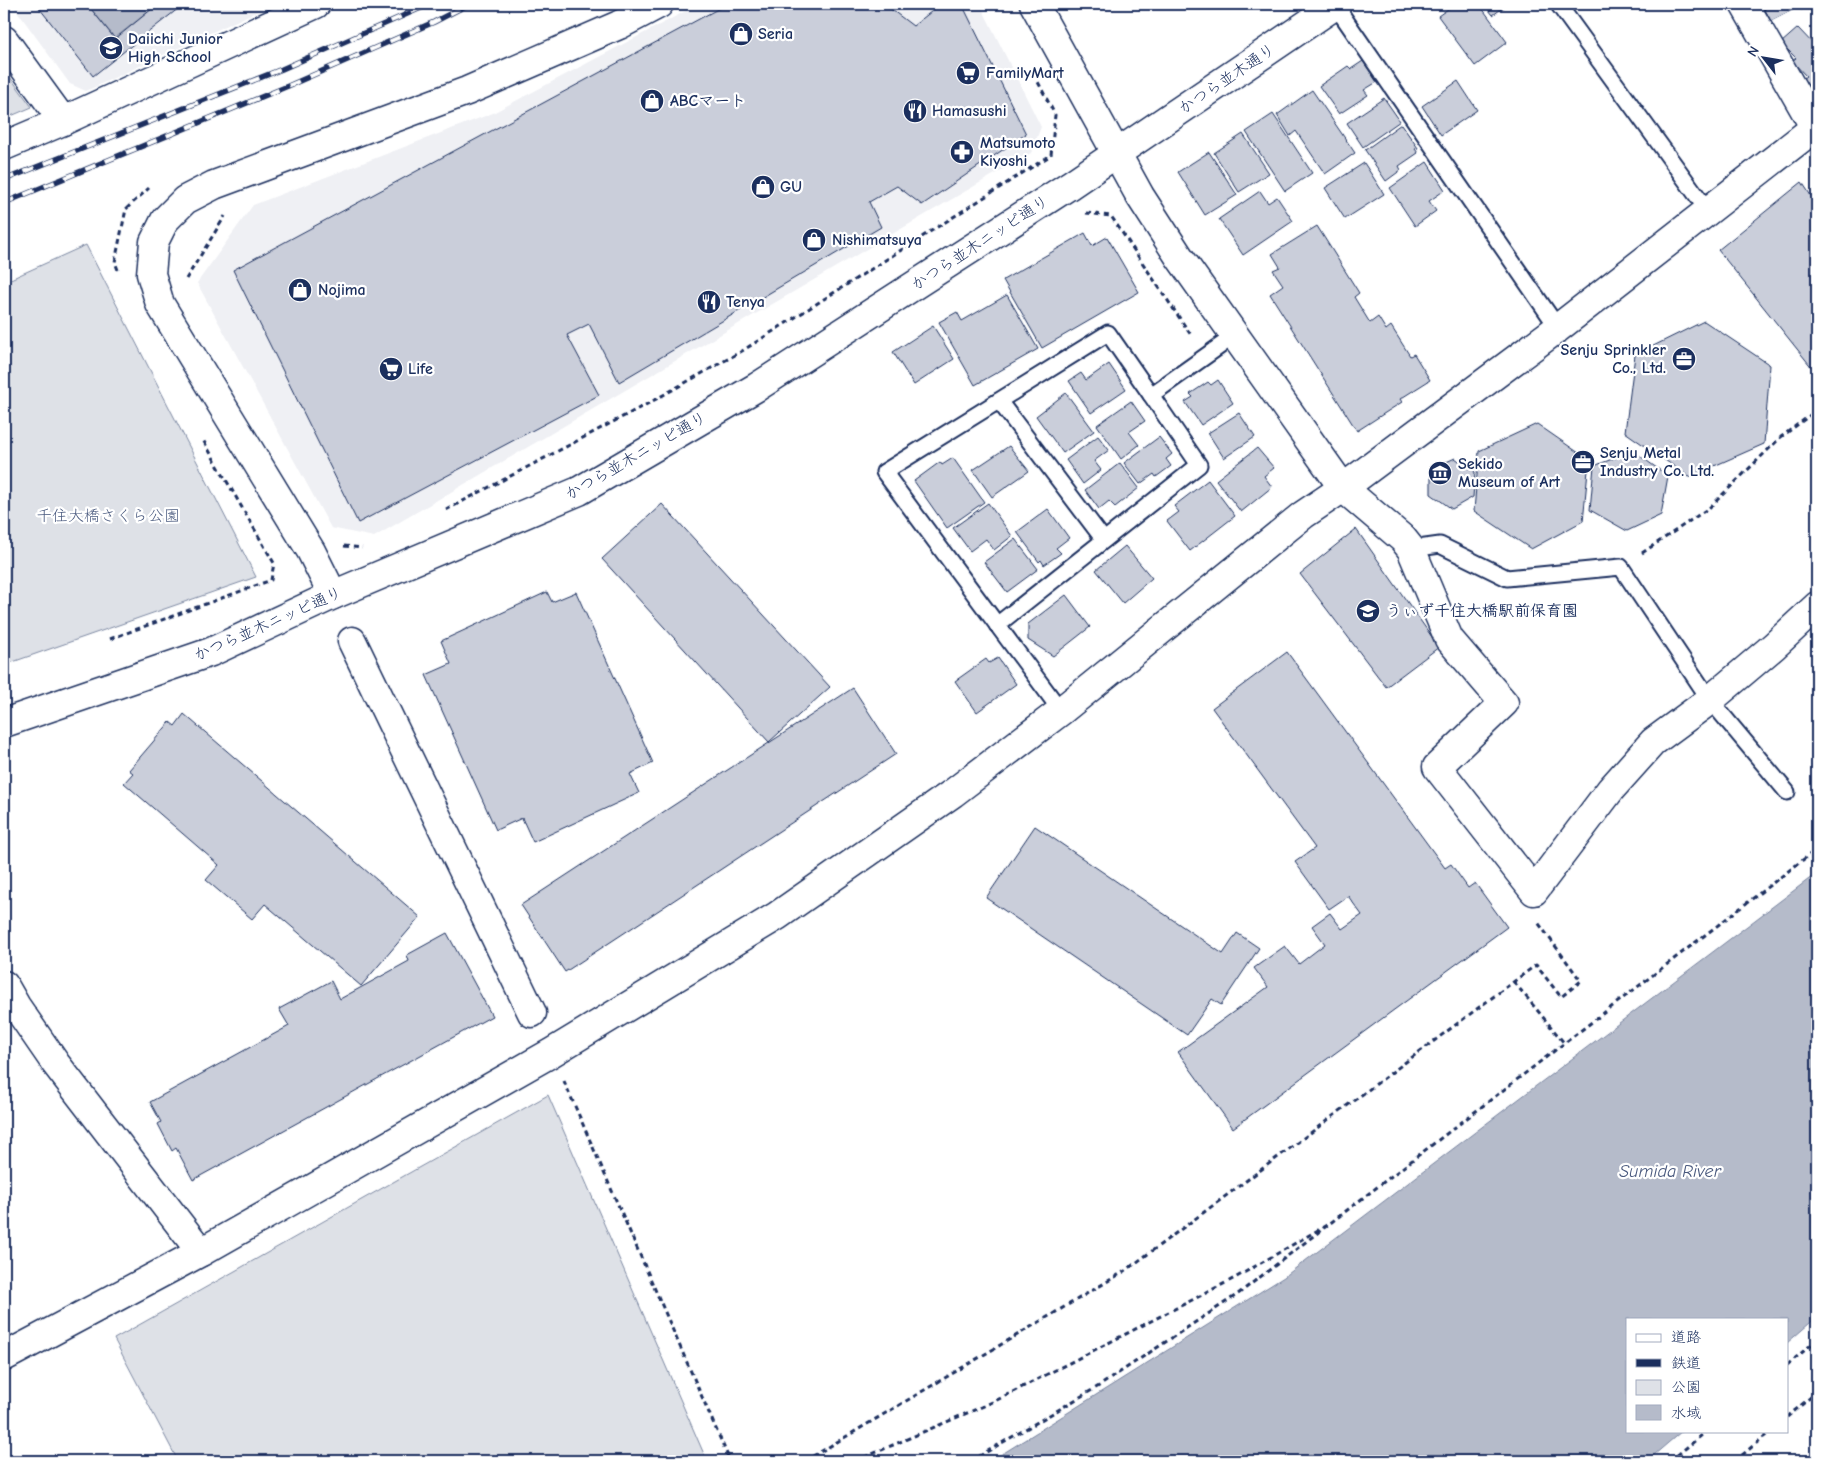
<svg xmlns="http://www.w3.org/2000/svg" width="1821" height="1465" font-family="'Comic Neue','Klee One',sans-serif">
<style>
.built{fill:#eff0f4}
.green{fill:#dee1e7;stroke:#7c88a2}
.water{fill:#b5bbca;stroke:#77839f}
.building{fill:#caceda;stroke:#1b2f5e}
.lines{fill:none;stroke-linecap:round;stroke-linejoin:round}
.lane-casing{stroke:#1b2f5e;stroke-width:19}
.street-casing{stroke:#1b2f5e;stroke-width:31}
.secondary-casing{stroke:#1b2f5e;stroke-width:31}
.path{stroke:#1b2f5e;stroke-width:3;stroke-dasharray:5 4;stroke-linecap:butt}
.lane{stroke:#fff;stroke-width:15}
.street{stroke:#fff;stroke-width:28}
.secondary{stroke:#fff;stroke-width:28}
.rail-casing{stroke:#1b2f5e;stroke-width:5.5}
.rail{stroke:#fff;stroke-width:4;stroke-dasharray:11;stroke-linecap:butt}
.labels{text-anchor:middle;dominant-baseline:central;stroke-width:4.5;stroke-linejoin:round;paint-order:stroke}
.poi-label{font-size:16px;font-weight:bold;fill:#1b2f5e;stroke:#fff;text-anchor:start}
.street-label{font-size:16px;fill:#1b2f5e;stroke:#fff}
.park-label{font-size:16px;fill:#4c5c80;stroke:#fff}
.water-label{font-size:18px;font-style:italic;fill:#49597e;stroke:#fff}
</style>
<rect width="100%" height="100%" fill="#fff"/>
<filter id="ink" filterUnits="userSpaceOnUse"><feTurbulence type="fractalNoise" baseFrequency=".02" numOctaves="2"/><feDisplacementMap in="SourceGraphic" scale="10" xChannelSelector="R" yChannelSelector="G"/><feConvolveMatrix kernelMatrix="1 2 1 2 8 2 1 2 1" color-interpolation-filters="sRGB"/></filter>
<g filter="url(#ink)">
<!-- built -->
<g class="built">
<polygon points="12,4 273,4 86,91 70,84"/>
<polygon points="699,4 980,4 1041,127 1031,153 374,537 331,528 197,283 253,205 493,113"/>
</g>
<!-- green -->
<g class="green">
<polygon points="4,69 32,107 4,119"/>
<polygon points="86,245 256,577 4,665 4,282"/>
<polygon points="548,1095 707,1461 178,1461 114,1339"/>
</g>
<!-- water -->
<g class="water">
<polygon points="87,4 158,4 115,38"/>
<polygon points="1817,873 1817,1317 1787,1343 1787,1319 1627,1319 1627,1431 1682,1431 1647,1461 991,1461 1284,1277"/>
</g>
<!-- building -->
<g class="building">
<polygon points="36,4 87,4 115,39 158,4 184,4 93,76"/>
<polygon points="727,4 884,4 913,26 941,4 962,4 1026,134 922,205 897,186 869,202 881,227 619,382 589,324 567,335 599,395 358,523 233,270"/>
<polygon points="1455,4 1479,4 1507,42 1475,66 1438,16"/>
<polygon points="1484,4 1508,4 1493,15"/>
<polygon points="1762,4 1796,4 1798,7 1771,21"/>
<polygon points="1797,4 1813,4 1801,10"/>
<polygon points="1798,28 1817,48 1817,95 1802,79 1806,76 1792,61 1796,58 1781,43"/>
<polygon points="1363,61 1377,82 1364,90 1368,95 1339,114 1319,86 1348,66 1351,69"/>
<polygon points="1458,81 1477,110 1441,135 1422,106"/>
<polygon points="1312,90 1355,153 1325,174 1296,131 1290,136 1277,115"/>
<polygon points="1384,98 1400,121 1363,147 1347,123"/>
<polygon points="1273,114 1312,173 1285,191 1246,132"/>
<polygon points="1401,124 1418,148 1415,149 1418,153 1399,166 1401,170 1386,181 1365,150"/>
<polygon points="1243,134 1269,173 1239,192 1214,153"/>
<polygon points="1209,152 1237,195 1205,215 1178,172"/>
<polygon points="1427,162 1445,190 1429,201 1436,211 1415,226 1390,188"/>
<polygon points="1364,163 1384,194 1345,219 1325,188"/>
<polygon points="1802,182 1817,205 1817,374 1718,250"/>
<polygon points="1260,191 1268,203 1277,197 1293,221 1243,255 1219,219"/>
<polygon points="1317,226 1359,293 1354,297 1370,323 1378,317 1386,330 1391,326 1410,356 1414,354 1430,380 1400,399 1402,402 1357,431 1270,294 1283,285 1273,270 1280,267 1272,254"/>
<polygon points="1085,233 1092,246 1107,237 1139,292 1042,348 1003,280"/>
<polygon points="1007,295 1038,349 975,385 939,322 957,312 962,321"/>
<polygon points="1704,321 1770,365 1764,444 1689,477 1625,432 1635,355"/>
<polygon points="933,326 954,359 914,385 893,352"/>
<polygon points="1109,364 1126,389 1091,413 1069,381 1081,373 1086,380"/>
<polygon points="1218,380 1233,403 1201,425 1185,402 1193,397 1190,394 1208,382 1211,385"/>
<polygon points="1066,393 1094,431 1063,453 1036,416"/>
<polygon points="1131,401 1145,421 1129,432 1139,445 1121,459 1097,425"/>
<polygon points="1239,413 1255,437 1224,458 1208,433"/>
<polygon points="1537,424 1589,460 1583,521 1531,549 1474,511 1479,451"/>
<polygon points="1098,436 1109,450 1094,461 1101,470 1083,484 1066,460"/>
<polygon points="1159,437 1172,454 1166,459 1171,466 1156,477 1154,474 1140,484 1124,463"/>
<polygon points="1009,446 1029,471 992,497 973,470"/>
<polygon points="1257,448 1274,468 1264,476 1272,487 1241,512 1216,480"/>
<polygon points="1633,451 1668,476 1661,515 1627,531 1590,510 1594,466"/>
<polygon points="953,458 984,502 947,528 914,481 940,462 942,465"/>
<polygon points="1455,458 1475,472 1473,497 1452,509 1431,494 1431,469"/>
<polygon points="1120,463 1139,488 1115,507 1109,501 1099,509 1085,490"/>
<polygon points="1208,480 1235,516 1190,551 1167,521 1179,512 1174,506"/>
<polygon points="988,503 1012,536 994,550 986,539 970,551 953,528"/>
<polygon points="662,504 830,687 769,742 602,559"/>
<polygon points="1048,509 1069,538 1056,548 1061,553 1044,565 1041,560 1039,562 1017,532"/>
<polygon points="1356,529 1439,647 1386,687 1300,574"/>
<polygon points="1015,539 1038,569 1007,592 984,562"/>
<polygon points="1125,546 1152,578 1123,603 1096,570"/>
<polygon points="547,592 552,602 576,592 653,763 630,774 639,793 533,842 522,818 496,830 426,675 451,664 441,641"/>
<polygon points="1066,595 1090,627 1053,656 1028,640 1028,624"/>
<polygon points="1287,652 1445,868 1451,864 1468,888 1475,883 1507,927 1233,1128 1178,1052 1268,987 1254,968 1285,946 1299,964 1325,944 1312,926 1330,913 1342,929 1362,915 1348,896 1329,909 1295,862 1315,848 1212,708"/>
<polygon points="998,658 1016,684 977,712 955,681 986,659 989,663"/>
<polygon points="853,688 896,754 565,972 521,905"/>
<polygon points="184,714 420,917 361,986 265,904 252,919 206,880 219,865 124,783 133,773 129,770 170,722 175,726"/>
<polygon points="1035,826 1223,954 1237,933 1259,948 1221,1005 1212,999 1187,1035 986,898"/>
<polygon points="447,933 492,1016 193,1180 176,1148 172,1151 158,1124 161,1122 150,1102 289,1026 279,1009 331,981 340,999 409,961 407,955"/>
</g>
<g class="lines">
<!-- lane casing -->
<g class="lane-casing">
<g id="lane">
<polyline points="1558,4 1708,211"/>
<polyline points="1335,5 1558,328"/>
<polyline points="999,401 1104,540"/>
<polyline points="1411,549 1440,545 1507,578 1621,567 1710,700 1787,792"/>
<polyline points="997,625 1199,465 1151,395"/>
<polyline points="1061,711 884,472 1108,333 1151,395 1234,336"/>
</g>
</g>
<!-- street casing -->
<g class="street-casing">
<g id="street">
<polyline points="1744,4 1815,128"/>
<polyline points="4,40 63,121"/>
<polyline points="4,146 63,121 316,4"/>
<polyline points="1343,488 1403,539 1411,549 1449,639 1504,703 1437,767 1534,891 1611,789 1653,742 1710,700 1774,646 1817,606"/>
<polyline points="333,595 311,551 160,304 151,274 154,242 165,220 185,200 214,185 467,91 619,25 659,4"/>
<polyline points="352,641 532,1013"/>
</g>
</g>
<!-- secondary casing -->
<g class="secondary-casing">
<g id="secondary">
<polyline points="1034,4 1140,196 1180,258 1343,488 1558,328 1817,126"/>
<polyline points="4,723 211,652 333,595 579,491 757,387 918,283 1070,185 1337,4"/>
<polyline points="4,985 16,1006 56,1064 201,1252"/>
<polyline points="4,1357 201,1252 551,1053 777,916 953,793 1061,711 1303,515 1343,488"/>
</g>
</g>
<!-- path -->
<g class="path">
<polyline points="998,4 1002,12"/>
<polyline points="1086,213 1111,216 1191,335"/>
<polyline points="118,270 115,262 126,209 149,188"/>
<polyline points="186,279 225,216"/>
<polyline points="446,510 649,403 742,351 1051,155 1055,115 1037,80"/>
<polyline points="344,546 362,548"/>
<polyline points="1642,553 1709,508 1781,437 1817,410"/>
<polyline points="110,639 271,580 274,563 203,440"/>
<polyline points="1514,982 1565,1044"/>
<polyline points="564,1081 730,1461"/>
<polyline points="1787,1365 1817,1340"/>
<polyline points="1787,1417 1817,1392"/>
<polyline points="805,1461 1125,1271 1536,965 1561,997 1581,981 1537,921"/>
<polyline points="856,1461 995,1401 1235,1278 1330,1223"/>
<polyline points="971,1461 1099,1386 1238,1294 1817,849"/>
<polyline points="1670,1461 1707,1431"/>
<polyline points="1735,1461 1771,1431"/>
</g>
<!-- lane -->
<use href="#lane" class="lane"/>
<!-- street -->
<use href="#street" class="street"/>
<!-- secondary -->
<use href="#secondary" class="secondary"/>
<!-- rail casing -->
<g class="rail-casing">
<g id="rail">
<polyline points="4,180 282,69 430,4"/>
<polyline points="4,203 288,86 434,22 469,4"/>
</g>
</g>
<!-- rail -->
<use href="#rail" class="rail"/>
</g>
</g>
<!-- icons -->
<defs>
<g id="shop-disc" transform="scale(1.25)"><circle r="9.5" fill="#1b2f5e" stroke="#fff"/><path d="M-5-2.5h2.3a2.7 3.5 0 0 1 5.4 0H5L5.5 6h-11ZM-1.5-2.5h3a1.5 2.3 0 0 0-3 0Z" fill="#fff"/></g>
<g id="school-disc" transform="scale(1.25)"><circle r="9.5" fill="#1b2f5e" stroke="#fff"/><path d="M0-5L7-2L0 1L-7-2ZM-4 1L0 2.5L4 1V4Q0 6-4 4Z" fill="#fff"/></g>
<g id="supermarket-disc" transform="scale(1.25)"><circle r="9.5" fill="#1b2f5e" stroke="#fff"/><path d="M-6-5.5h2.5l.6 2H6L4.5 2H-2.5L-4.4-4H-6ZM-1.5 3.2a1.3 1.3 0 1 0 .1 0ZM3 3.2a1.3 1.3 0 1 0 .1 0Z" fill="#fff"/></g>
<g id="restaurant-disc" transform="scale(1.25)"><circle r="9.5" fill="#1b2f5e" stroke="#fff"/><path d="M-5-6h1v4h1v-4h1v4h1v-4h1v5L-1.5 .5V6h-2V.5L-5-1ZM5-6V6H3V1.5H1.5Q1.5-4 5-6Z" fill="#fff"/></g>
<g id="pharmacy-disc" transform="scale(1.25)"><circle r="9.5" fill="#1b2f5e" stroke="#fff"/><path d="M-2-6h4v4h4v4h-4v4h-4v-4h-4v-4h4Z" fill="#fff"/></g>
<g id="office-disc" transform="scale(1.25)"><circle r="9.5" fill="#1b2f5e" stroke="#fff"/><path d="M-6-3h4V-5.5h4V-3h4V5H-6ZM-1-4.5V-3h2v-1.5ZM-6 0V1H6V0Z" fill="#fff"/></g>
<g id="museum-disc" transform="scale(1.25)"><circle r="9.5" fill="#1b2f5e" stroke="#fff"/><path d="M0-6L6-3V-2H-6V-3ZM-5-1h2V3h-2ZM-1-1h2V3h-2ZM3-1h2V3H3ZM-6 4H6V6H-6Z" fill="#fff"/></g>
</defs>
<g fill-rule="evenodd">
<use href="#shop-disc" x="741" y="34"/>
<use href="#school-disc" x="111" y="48"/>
<use href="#supermarket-disc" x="968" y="73"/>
<use href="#shop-disc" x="652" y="101"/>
<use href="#restaurant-disc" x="915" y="111"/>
<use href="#pharmacy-disc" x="962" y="152"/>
<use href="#shop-disc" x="763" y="187"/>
<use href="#shop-disc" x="814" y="240"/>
<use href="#shop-disc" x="300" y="290"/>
<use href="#restaurant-disc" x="709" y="302"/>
<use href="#office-disc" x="1684" y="359"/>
<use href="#supermarket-disc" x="391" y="369"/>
<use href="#office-disc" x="1583" y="462"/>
<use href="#museum-disc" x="1440" y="473"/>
<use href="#school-disc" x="1368" y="611"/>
</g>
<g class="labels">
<!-- poi labels -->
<g class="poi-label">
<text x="758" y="34">Seria</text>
<text x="128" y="39">Daiichi Junior<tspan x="128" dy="18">High School</tspan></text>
<text x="986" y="73">FamilyMart</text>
<text x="670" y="101">ABCマート</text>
<text x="932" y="111">Hamasushi</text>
<text x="980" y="143">Matsumoto<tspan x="980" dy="18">Kiyoshi</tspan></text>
<text x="780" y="187">GU</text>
<text x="832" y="240">Nishimatsuya</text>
<text x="318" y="290">Nojima</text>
<text x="726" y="302">Tenya</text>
<text x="1666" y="350" text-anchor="end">Senju Sprinkler<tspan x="1666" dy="18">Co., Ltd.</tspan></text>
<text x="408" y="369">Life</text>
<text x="1600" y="453">Senju Metal<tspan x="1600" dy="18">Industry Co. Ltd.</tspan></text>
<text x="1458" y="464">Sekido<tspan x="1458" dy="18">Museum of Art</tspan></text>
<text x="1386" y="611">うぃず千住大橋駅前保育園</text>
</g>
<!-- street labels -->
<g class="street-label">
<text transform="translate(1227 79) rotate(-34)">かつら並木通り</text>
<text transform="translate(980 243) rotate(-33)">かつら並木ニッピ通り</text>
<text transform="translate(636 456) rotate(-30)">かつら並木ニッピ通り</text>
<text transform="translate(268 624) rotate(-24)">かつら並木ニッピ通り</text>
</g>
<!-- park labels -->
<g class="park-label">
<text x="108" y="516">千住大橋さくら公園</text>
</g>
<!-- water labels -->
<g class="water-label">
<text x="1670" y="1171">Sumida River</text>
</g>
</g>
<!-- margin -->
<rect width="1821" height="1465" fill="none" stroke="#fff" stroke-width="20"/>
<rect x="10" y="10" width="1801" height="1445" fill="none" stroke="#1b2f5e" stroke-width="2" filter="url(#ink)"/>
<!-- legend -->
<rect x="1626" y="1318" width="162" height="115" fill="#ffffff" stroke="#a4acbf"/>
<rect x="1636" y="1334" width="25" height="8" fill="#ffffff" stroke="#a4acbf"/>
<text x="1671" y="1342" font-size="15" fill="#1b2f5e">道路</text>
<rect x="1636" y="1359" width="25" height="8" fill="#1b2f5e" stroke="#a4acbf"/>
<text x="1671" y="1368" font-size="15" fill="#1b2f5e">鉄道</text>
<rect x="1636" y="1380" width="25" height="15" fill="#dee1e7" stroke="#a4acbf"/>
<text x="1671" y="1392" font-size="15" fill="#1b2f5e">公園</text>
<rect x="1636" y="1405" width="25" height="15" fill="#b5bbca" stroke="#a4acbf"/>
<text x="1671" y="1418" font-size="15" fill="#1b2f5e">水域</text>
<!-- north arrow -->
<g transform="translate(1764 58) rotate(301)" stroke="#ffffff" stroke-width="4" paint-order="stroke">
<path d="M0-4L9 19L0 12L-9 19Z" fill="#1b2f5e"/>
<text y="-8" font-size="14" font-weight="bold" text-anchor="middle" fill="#1b2f5e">N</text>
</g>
</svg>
